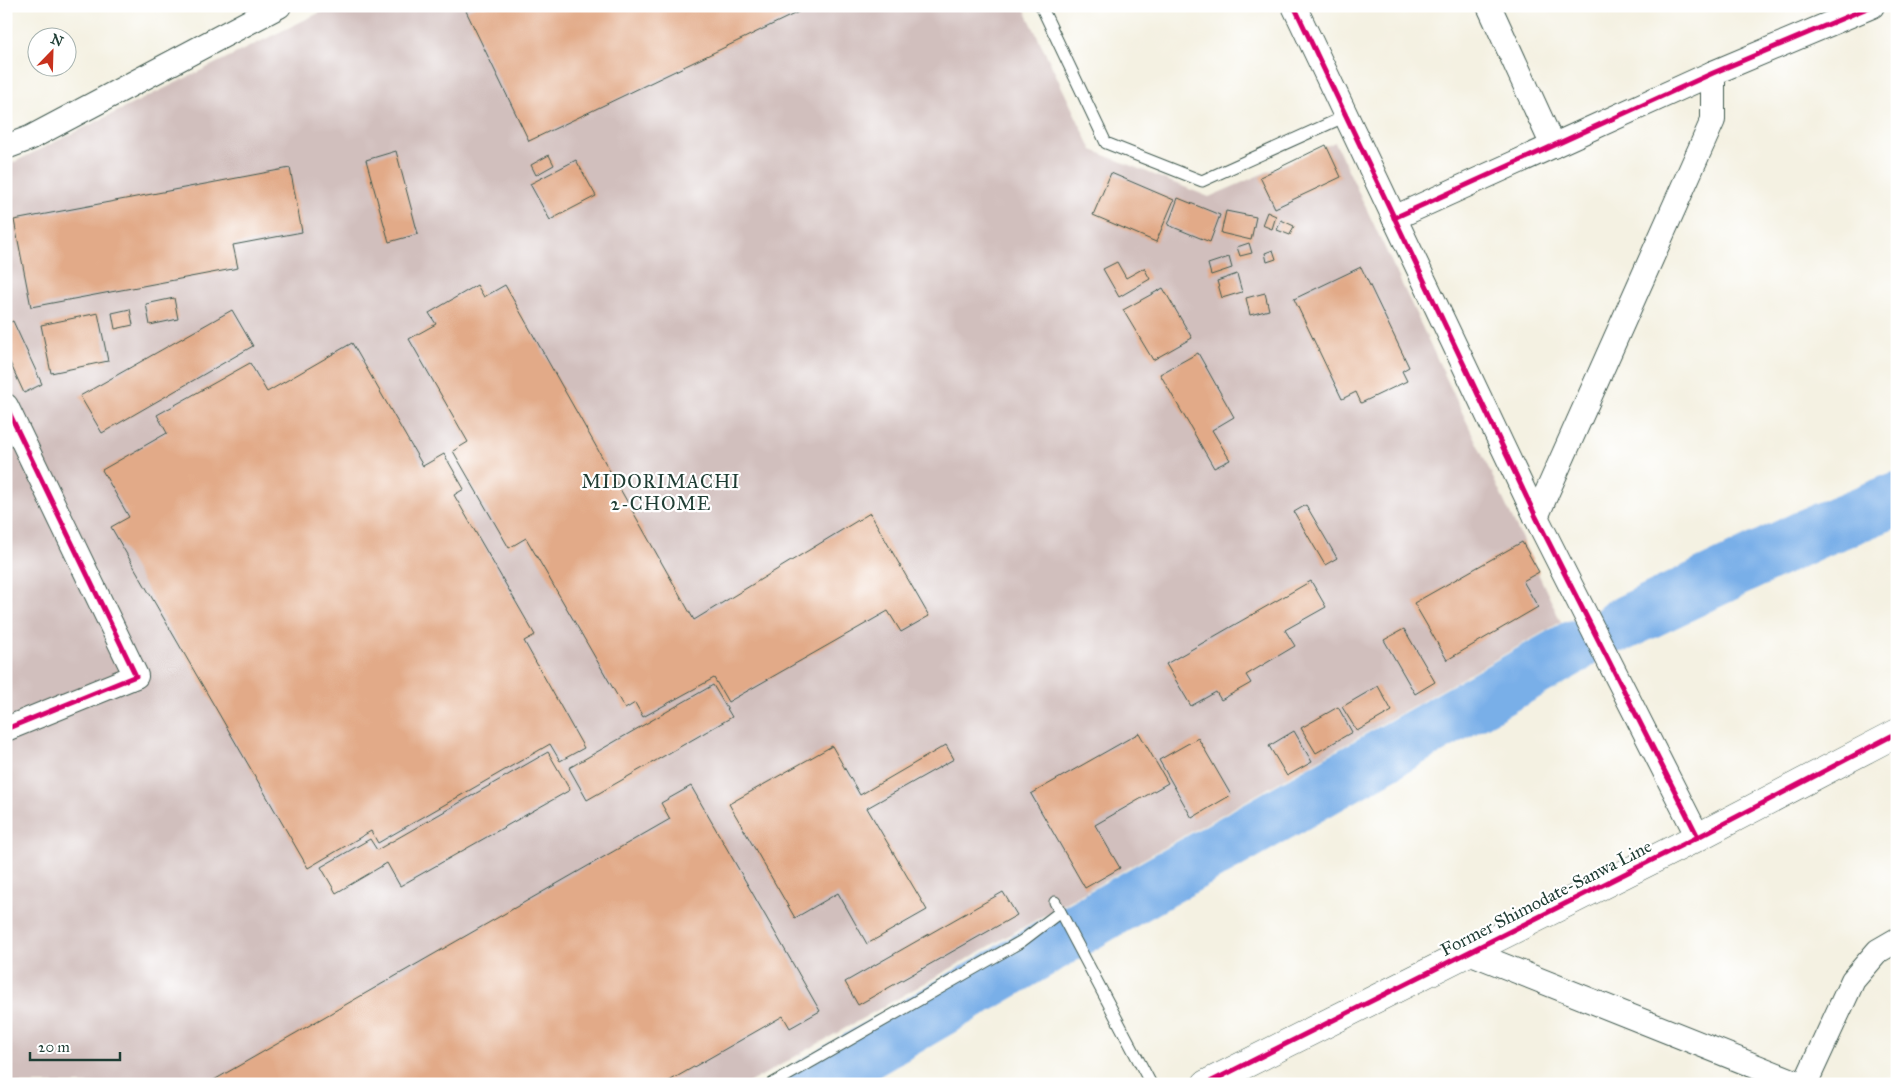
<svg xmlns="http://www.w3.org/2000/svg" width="1903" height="1090" font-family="'IM FELL Great Primer',serif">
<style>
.industrial{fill:#d1bfbd}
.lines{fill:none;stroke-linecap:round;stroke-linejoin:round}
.river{stroke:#79afe8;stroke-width:54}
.building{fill:#e2aa88}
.service-casing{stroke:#3f584e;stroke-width:13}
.minor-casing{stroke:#3f584e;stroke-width:26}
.tertiary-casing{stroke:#3f584e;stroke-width:29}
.service{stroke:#fff;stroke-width:11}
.minor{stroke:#fff;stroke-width:24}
.tertiary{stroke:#fff;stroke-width:28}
.cycleway-casing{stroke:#fff;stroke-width:8}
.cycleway{stroke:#d6006c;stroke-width:5}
.labels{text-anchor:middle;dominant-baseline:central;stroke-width:4.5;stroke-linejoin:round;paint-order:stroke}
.street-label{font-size:18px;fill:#1f3d34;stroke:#fff}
.neighbourhood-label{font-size:19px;letter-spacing:1px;fill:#1f3d34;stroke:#fff}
</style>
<rect width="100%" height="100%" fill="#fff"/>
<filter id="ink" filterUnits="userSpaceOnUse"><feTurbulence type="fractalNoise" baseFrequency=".02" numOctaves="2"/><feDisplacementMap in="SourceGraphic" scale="10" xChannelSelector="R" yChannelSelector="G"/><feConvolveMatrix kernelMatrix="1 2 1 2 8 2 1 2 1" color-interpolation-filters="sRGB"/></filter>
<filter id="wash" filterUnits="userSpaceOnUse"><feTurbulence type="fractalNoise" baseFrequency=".0096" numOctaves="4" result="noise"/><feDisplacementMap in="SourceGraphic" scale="20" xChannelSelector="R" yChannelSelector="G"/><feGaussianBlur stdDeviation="1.12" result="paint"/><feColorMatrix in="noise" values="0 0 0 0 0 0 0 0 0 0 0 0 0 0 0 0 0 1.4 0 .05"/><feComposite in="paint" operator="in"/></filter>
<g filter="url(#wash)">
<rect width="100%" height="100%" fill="#f4f1e2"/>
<!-- industrial -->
<polygon class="industrial" points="333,6 1023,6 1092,150 1209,197 1335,142 1561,622 747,1084 6,1084 6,166"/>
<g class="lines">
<!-- river -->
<g class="river">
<polyline points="1620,625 1813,533 1897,499"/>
<polyline points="813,1084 1102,915 1574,647"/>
</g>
</g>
<g id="blocks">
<!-- building -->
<g class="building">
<polygon points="476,6 811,6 529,141 466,11"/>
<polygon points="1326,145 1341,177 1275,208 1260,177"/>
<polygon points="396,151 418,234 389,242 366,160"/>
<polygon points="549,155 554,165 536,175 531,165"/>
<polygon points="576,160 596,196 550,220 530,184"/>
<polygon points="290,168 302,232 233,245 238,268 31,307 14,220"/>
<polygon points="1111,173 1174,200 1156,242 1093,215"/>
<polygon points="1178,198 1220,215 1210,242 1168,225"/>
<polygon points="1226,211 1256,217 1251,240 1221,233"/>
<polygon points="1267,212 1276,216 1272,229 1262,225"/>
<polygon points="1281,220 1294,226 1290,235 1277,230"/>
<polygon points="1249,243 1252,253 1240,256 1237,247"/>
<polygon points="1273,250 1276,259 1267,262 1265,253"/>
<polygon points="1229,257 1232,268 1211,275 1208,264"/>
<polygon points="1117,262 1126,278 1144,268 1150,279 1119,297 1103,269"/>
<polygon points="1361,267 1409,367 1402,371 1407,381 1361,403 1356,392 1342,399 1294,299"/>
<polygon points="1237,274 1242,292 1222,298 1217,281"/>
<polygon points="477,285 484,297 505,285 694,620 870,513 929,616 901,632 888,611 728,702 714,678 643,717 635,703 625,709 526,538 509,548 453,451 468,442 409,339 436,324 429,313"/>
<polygon points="1163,288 1192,338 1153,360 1123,310"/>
<polygon points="1265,293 1269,310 1250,315 1246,298"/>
<polygon points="174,298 178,319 150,325 146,304"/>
<polygon points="130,309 133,325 115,329 112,313"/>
<polygon points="232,310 253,346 102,433 80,396"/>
<polygon points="98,313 108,361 51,373 41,325"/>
<polygon points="13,321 42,384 24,393 6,354 6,324"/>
<polygon points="352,343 423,466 444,454 464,489 454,495 535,635 524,641 584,748 560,761 550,744 378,843 371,831 308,868 111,527 129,517 102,470 167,433 157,415 250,363 267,392"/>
<polygon points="1198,353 1234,417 1212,430 1230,460 1214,468 1160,374"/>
<polygon points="1306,505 1337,558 1325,565 1294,512"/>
<polygon points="1522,542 1539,572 1523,581 1538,607 1447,660 1414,603"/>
<polygon points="1311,581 1326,607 1285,630 1295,646 1246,675 1251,683 1221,700 1216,692 1191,706 1166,664"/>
<polygon points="1404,629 1435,682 1415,694 1384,640"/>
<polygon points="713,685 732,717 587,800 569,768"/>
<polygon points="1378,686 1392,711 1357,731 1342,707"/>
<polygon points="1338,707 1352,732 1316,753 1301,728"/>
<polygon points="1294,731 1312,762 1287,776 1269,746"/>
<polygon points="1139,733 1168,783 1095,825 1120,868 1085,888 1031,794"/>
<polygon points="1198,738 1231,795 1192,818 1159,760"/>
<polygon points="946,745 954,759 867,808 927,910 867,944 838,893 795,918 729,804 832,746 860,795"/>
<polygon points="548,752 570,790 400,886 387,863 336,893 321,867 370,839 377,850"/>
<polygon points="691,786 820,1011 790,1028 783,1016 664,1084 207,1084 670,819 661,803"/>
<polygon points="1003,892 1017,915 858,1005 845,982"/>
</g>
</g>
</g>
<g filter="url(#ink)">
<use href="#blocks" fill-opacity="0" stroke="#3f584e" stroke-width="1"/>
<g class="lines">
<!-- service casing -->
<g class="service-casing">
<g id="service">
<polyline points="1041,6 1106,143 1202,181 1346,116"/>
<polyline points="1055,902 1151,1084"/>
<polyline points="772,1084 1022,941 1060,912"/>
</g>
</g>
<!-- minor casing -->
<g class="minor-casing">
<g id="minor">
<polyline points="1294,6 1536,517 1698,837"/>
<polyline points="1489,6 1553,146"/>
<polyline points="6,147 30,138 279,6"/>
<polyline points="1394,218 1713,73 1872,6"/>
<polyline points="6,406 136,676 6,729"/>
<polyline points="1536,517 1713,120 1713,73"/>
<polyline points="1469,952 1800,1084"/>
<polyline points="1805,1084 1853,980 1878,951 1897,940"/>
</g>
</g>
<!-- tertiary casing -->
<g class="tertiary-casing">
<polyline id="tertiary" points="1206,1084 1698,837 1897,733"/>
</g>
<!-- service -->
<use href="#service" class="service"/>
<!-- minor -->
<use href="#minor" class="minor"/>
<!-- tertiary -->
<use href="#tertiary" class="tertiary"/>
<!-- cycleway casing -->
<g class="cycleway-casing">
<g id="cycleway">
<polyline points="1294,6 1536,517 1698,837"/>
<polyline points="1394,218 1713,73 1872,6"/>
<polyline points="6,406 136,676 6,729"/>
<polyline points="1206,1084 1698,837 1897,733"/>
</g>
</g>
<!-- cycleway -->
<use href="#cycleway" class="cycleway"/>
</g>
</g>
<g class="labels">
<!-- street labels -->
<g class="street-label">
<text transform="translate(1546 898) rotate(-27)">Former Shimodate-Sanwa Line</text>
</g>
<!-- neighbourhood labels -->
<g class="neighbourhood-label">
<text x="661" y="481">MIDORIMACHI<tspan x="661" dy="22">2-CHOME</tspan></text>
</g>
</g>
<!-- margin -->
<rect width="1903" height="1090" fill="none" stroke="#fff" stroke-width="25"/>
<!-- north arrow -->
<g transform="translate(52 52) rotate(23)"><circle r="24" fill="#ffffff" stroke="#a5b1ae"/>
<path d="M0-4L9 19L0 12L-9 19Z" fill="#c8321e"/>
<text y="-8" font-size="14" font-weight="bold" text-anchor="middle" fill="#1f3d34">N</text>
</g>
<!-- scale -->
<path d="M30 1052v8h90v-8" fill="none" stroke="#1f3d34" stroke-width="2.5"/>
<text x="38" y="1052" font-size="15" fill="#1f3d34" stroke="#ffffff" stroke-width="4" paint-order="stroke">20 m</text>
</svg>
